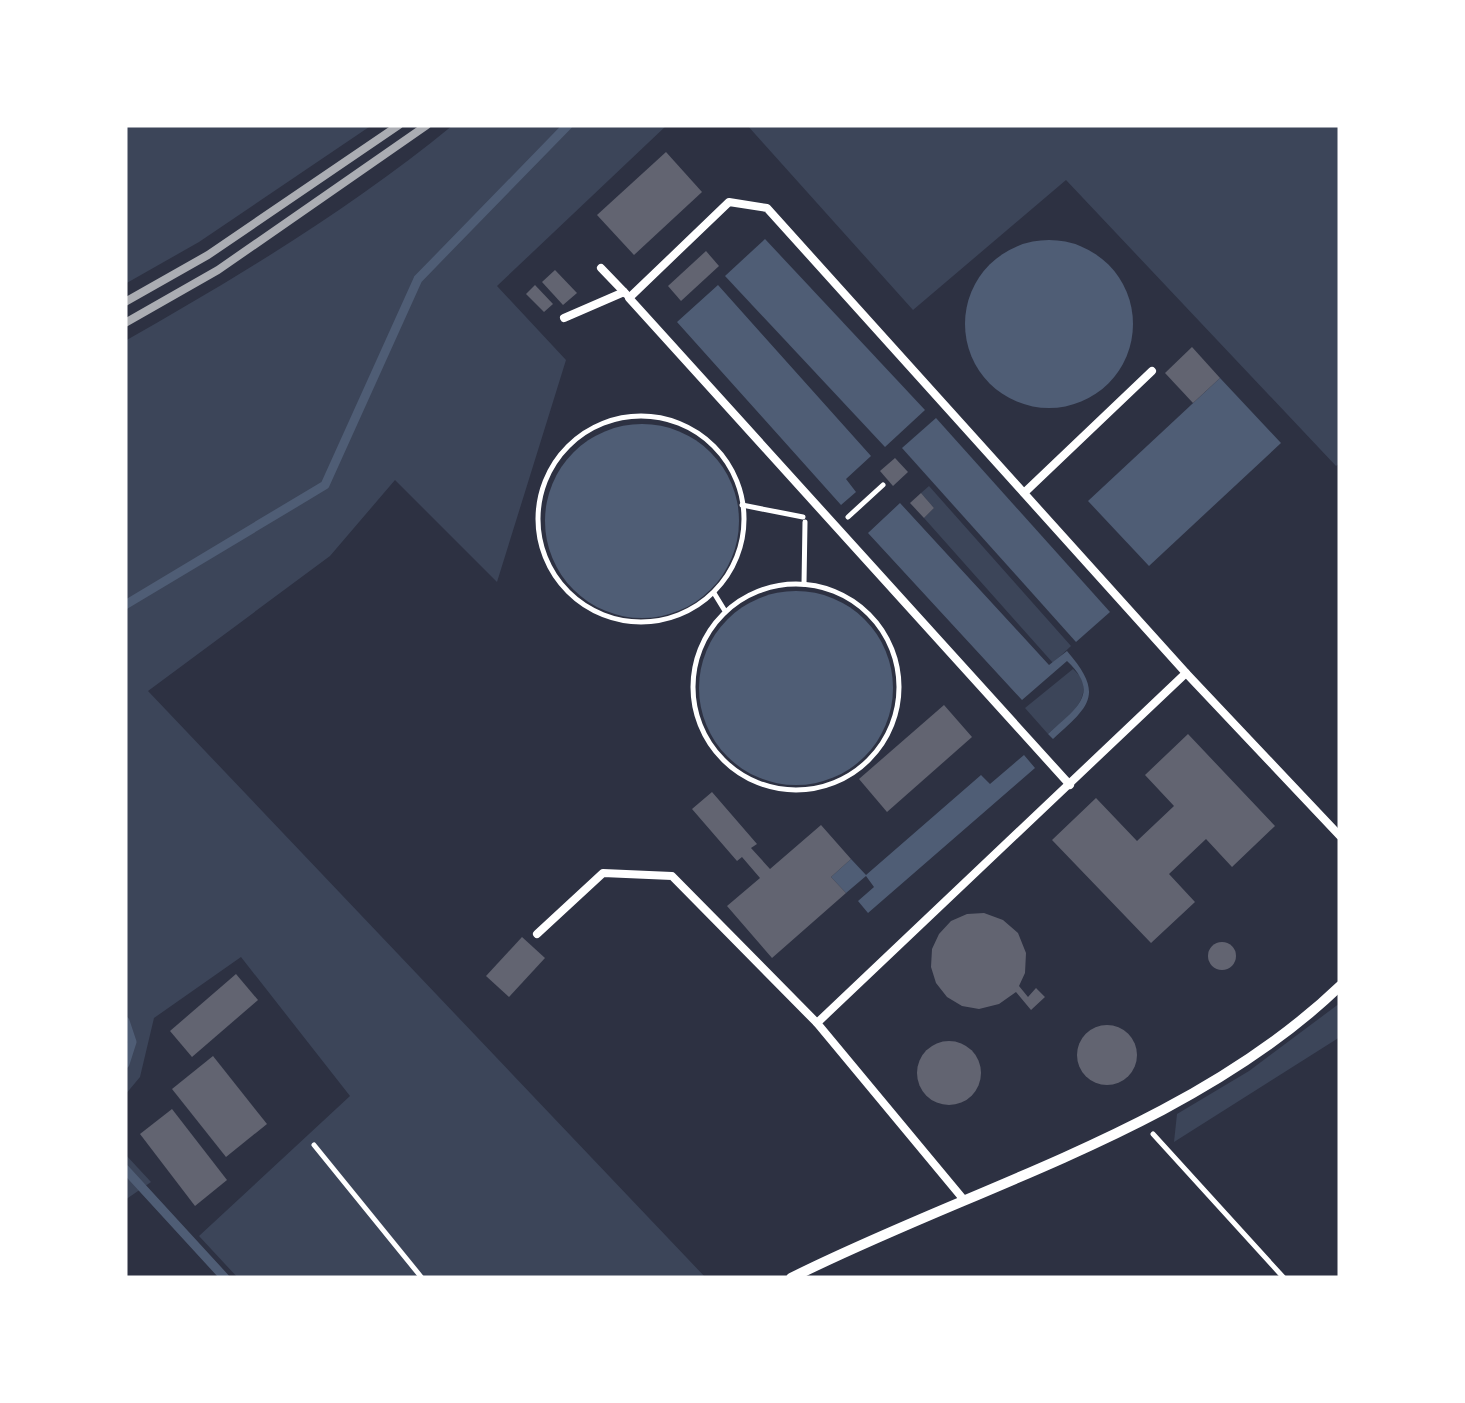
<svg xmlns="http://www.w3.org/2000/svg" width="1465" height="1403" font-family="'Golos Text',sans-serif">
<style>
.green{fill:#3c4559}
.water{fill:#4f5d75}
.lines{fill:none;stroke-linecap:round;stroke-linejoin:round}
.stream{stroke:#4f5d75;stroke-width:9}
.building{fill:#626471}
.path{stroke:#fff;stroke-width:5}
.service{stroke:#fff;stroke-width:8}
.minor{stroke:#fff;stroke-width:10}
.rail{stroke:#abadb3;stroke-width:8}
</style>
<rect width="100%" height="100%" fill="#2d3142"/>
<!-- green -->
<g class="green">
<polygon points="125,125 372,125 199,242 125,284"/>
<path d="M453,125H667L497,286L566,360L497,582L395,480L330,556L148,691L706,1278H238L199,1236L350,1096L241,957L154,1018L140,1077L125,1095V341C238,277 352,208 453,125Z"/>
<polygon points="747,125 1340,125 1340,463 1336,466 1066,180 913,310"/>
<polygon points="929,486 1071,646 1053,663 924,518 934,508 921,493"/>
<path d="M1073,669L1082,678C1090,704 1065,718 1048,734L1025,708Z"/>
<polygon points="1340,1003 1340,1037 1174,1142 1177,1114 1249,1071"/>
<polygon points="125,1154 151,1182 125,1200"/>
</g>
<!-- water -->
<g class="water">
<polygon points="765,239 925,410 885,447 725,276"/>
<circle cx="1049" cy="324" r="84"/>
<polygon points="718,285 871,456 846,479 856,492 841,505 677,322"/>
<polygon points="1220,378 1281,443 1149,566 1088,501"/>
<polygon points="936,418 1110,612 1076,642 902,448"/>
<circle cx="642" cy="521" r="97"/>
<path d="M900,503L1049,665L1067,651C1104,694 1091,705 1053,739L1048,734C1075,709 1102,694 1067,661L1022,700L868,533Z"/>
<circle cx="796" cy="688" r="97"/>
<polygon points="1024,755 1035,768 868,913 858,901 874,887 866,876 846,893 831,877 851,859 866,875 981,775 990,784"/>
</g>
<g class="lines">
<!-- stream -->
<g class="stream">
<polyline points="125,605 325,485 418,279 568,125"/>
<polyline points="125,1021 132,1042 125,1064"/>
<polyline points="125,1169 225,1278"/>
</g>
</g>
<!-- building -->
<g class="building">
<polygon points="666,152 702,192 634,255 597,215"/>
<polygon points="706,251 719,266 681,301 668,286"/>
<polygon points="555,270 577,293 563,305 542,282"/>
<polygon points="535,285 553,304 544,312 526,294"/>
<polygon points="1192,347 1220,378 1193,403 1165,373"/>
<polygon points="895,458 908,472 893,486 880,471"/>
<polygon points="921,493 934,508 924,518 910,503"/>
<polygon points="944,705 972,737 887,812 859,779"/>
<polygon points="1188,734 1275,826 1232,867 1206,839 1169,874 1195,902 1151,943 1052,840 1096,798 1137,841 1174,806 1145,775"/>
<polygon points="712,792 757,844 751,848 770,869 821,825 851,859 831,877 846,893 772,958 727,906 760,878 742,857 737,861 692,809"/>
<polygon points="984,913 1003,920 1018,933 1026,953 1025,973 1019,986 1028,997 1036,988 1045,997 1031,1010 1016,992 999,1004 979,1009 962,1006 947,997 936,983 931,967 932,949 939,934 951,921 967,914"/>
<polygon points="522,937 545,958 509,997 486,976"/>
<circle cx="1222" cy="956" r="14"/>
<polygon points="236,974 258,1000 192,1057 170,1031"/>
<circle cx="1107" cy="1055" r="30"/>
<circle cx="949" cy="1073" r="32"/>
<polygon points="213,1056 267,1124 226,1157 172,1089"/>
<polygon points="172,1109 227,1180 195,1206 140,1134"/>
</g>
<g class="lines">
<!-- path -->
<g class="path">
<circle cx="641" cy="519" r="103"/>
<polyline points="742,505 803,517"/>
<polyline points="848,517 883,485"/>
<polyline points="804,584 805,522"/>
<circle cx="796" cy="687" r="103"/>
<polyline points="714,593 725,611"/>
<polyline points="1153,1134 1284,1278"/>
<polyline points="314,1145 422,1278"/>
</g>
<!-- service -->
<g class="service">
<polyline points="601,268 626,294"/>
<polyline points="564,318 624,292"/>
<polyline points="1024,493 1152,371"/>
<polyline points="1070,785 629,298 729,202 767,208 1186,673 1340,836"/>
<polyline points="537,934 603,873 672,876 817,1023"/>
<polyline points="964,1200 817,1023 1186,673"/>
</g>
<!-- minor -->
<path class="minor" d="M791,1278C972,1187 1191,1129 1340,986"/>
<!-- rail -->
<g class="rail">
<polyline points="125,302 208,255 399,125"/>
<polyline points="125,323 218,270 427,125"/>
</g>
</g>
<!-- border -->
<rect width="1465" height="1403" fill="none" stroke="#ffffff" stroke-width="255"/>
</svg>
